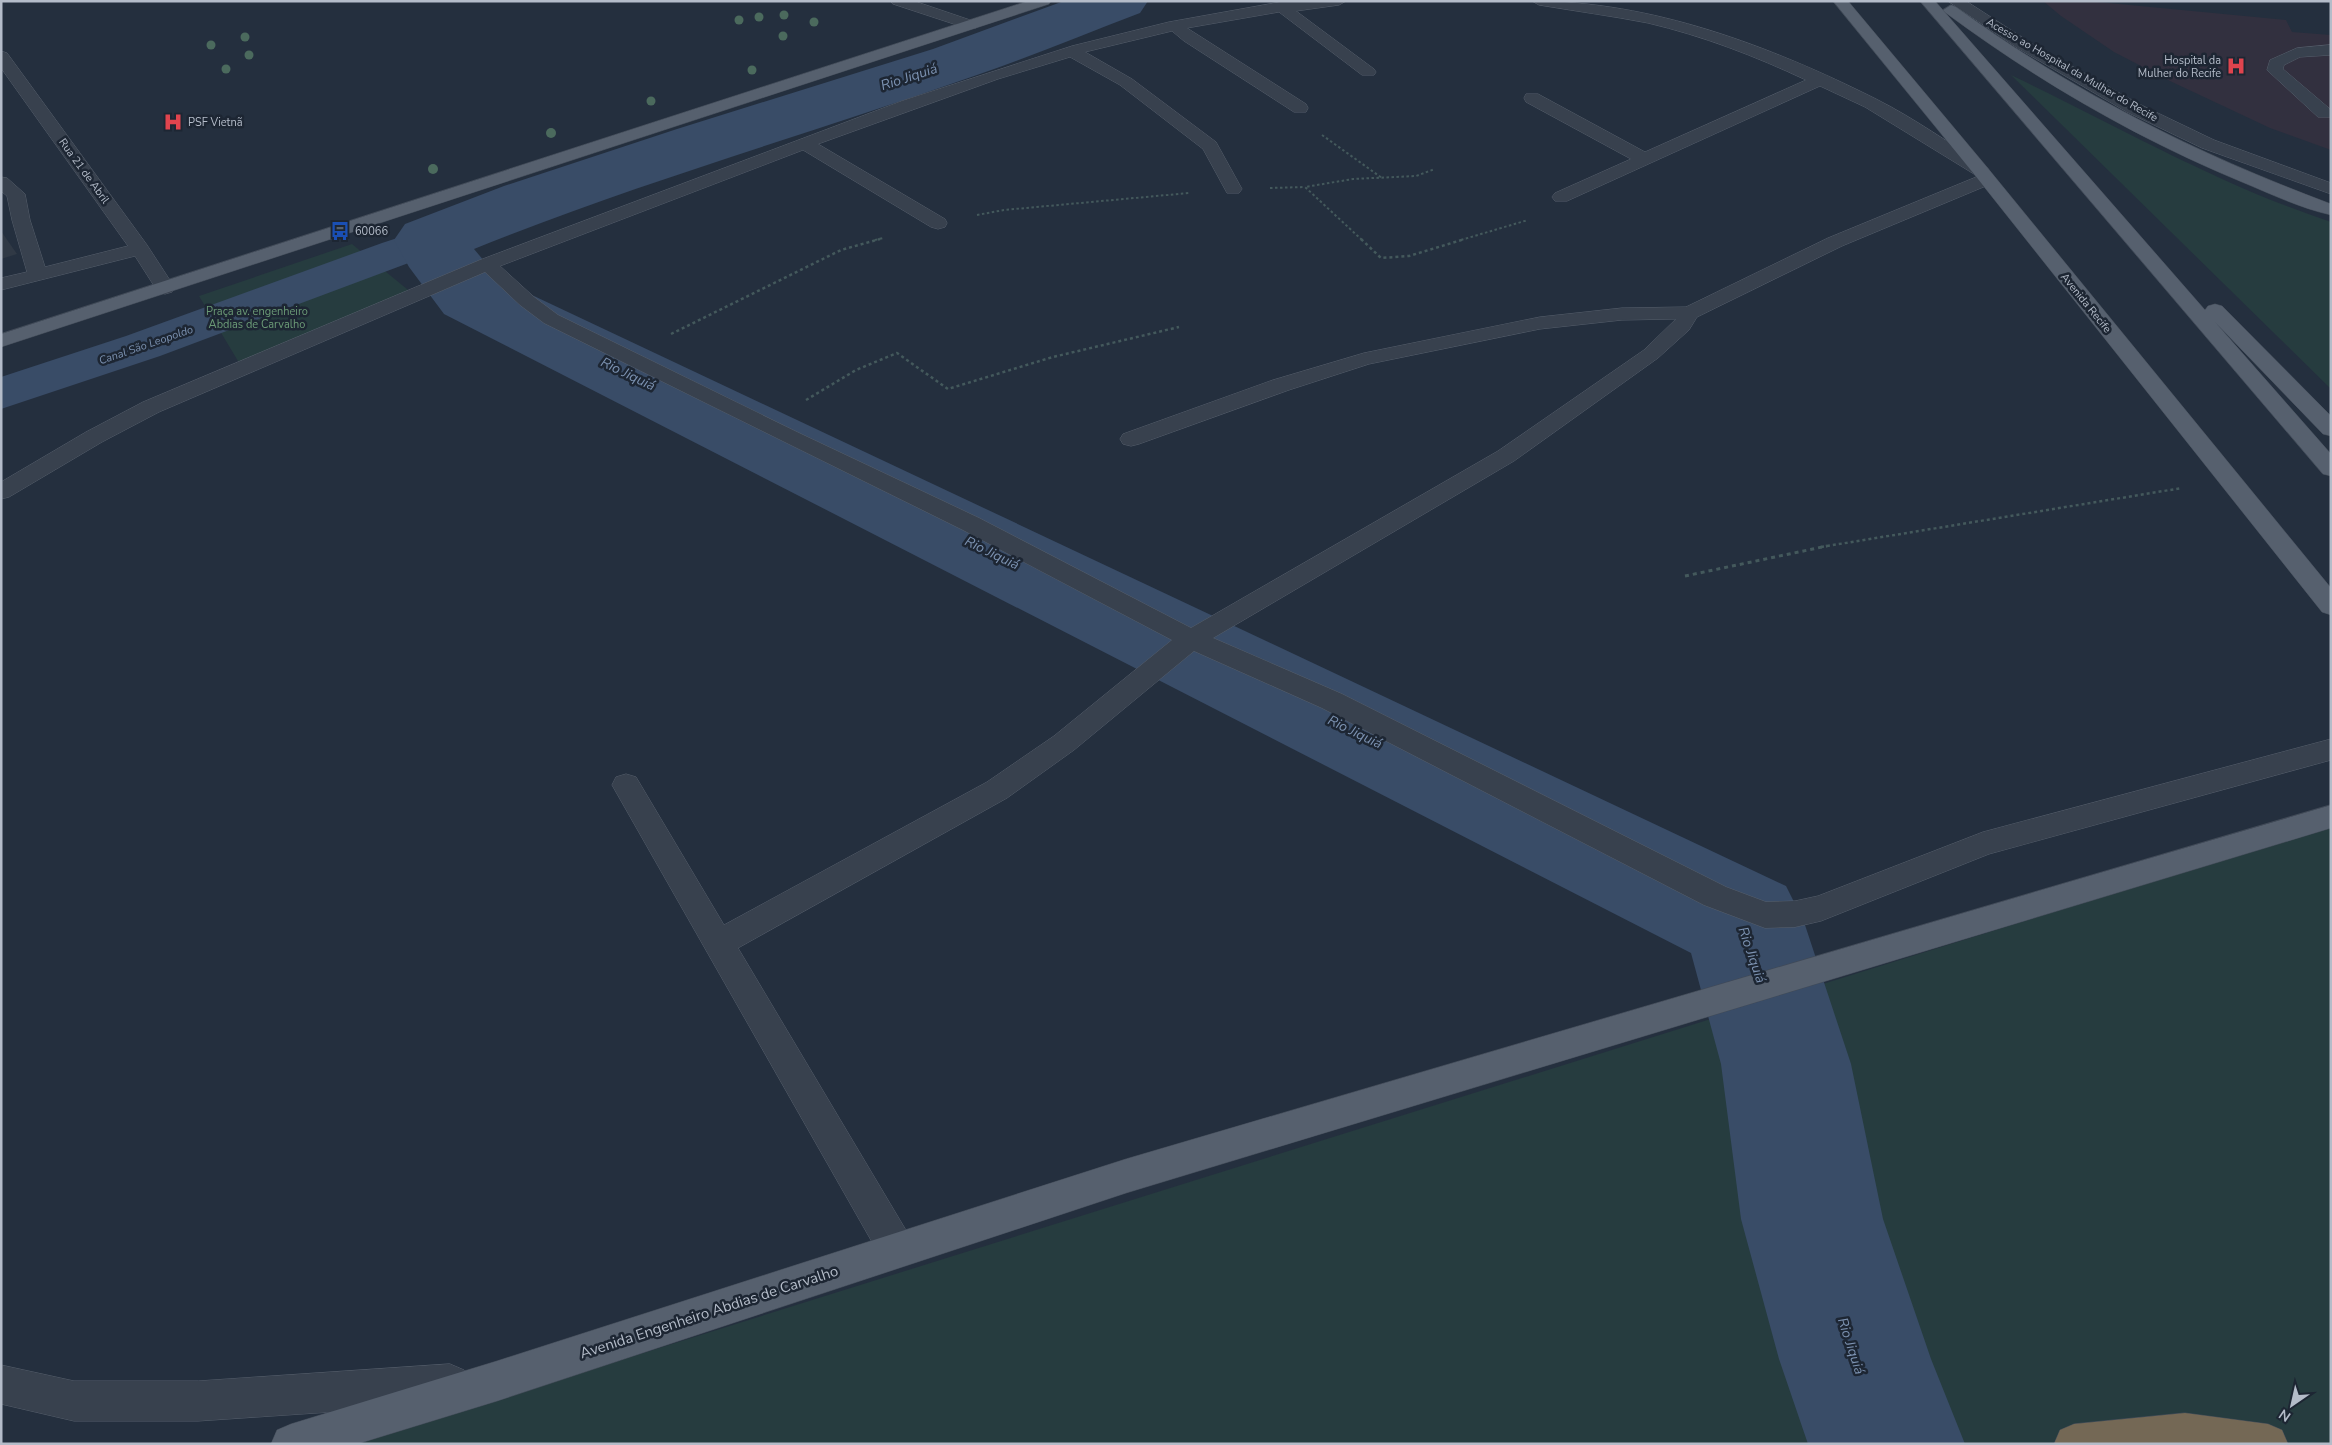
<svg xmlns="http://www.w3.org/2000/svg" width="2332" height="1445" font-family="'Nunito Sans',sans-serif">
<style>
.medical{fill:#32303f}
.green{fill:#263c3f}
.lines{fill:none;stroke-linecap:round;stroke-linejoin:round}
.canal{fill:#394c67;fill-rule:evenodd}
.river{fill:#394c67;fill-rule:evenodd}
.minor-casing{stroke:#565f6c;stroke-width:1}
.major-casing{stroke:#414a57;stroke-width:1}
.highway-casing{stroke:#434c59;stroke-width:1}
.path-far2{stroke:#44595c;stroke-width:2;stroke-dasharray:2.5 2.5;stroke-linecap:butt}
.path-far1{stroke:#44595c;stroke-width:2.5;stroke-dasharray:3 3;stroke-linecap:butt}
.path{stroke:#44595c;stroke-width:3;stroke-dasharray:4 4;stroke-linecap:butt}
.minor{fill:#38414e;fill-rule:evenodd}
.major{fill:#56606e;fill-rule:evenodd}
.highway{fill:#746855;fill-rule:evenodd}
.tree{fill:#4b6a5d}
.shaded-wall{fill:#303945}
.labels{text-anchor:middle;dominant-baseline:central;stroke-width:5;stroke-linejoin:round;paint-order:stroke}
.far-poi-label{font-size:11px;fill:#b4bcc9;stroke:#1d2633;text-anchor:start}
.far-street-label{font-size:11px;fill:#b4bcc9;stroke:#1d2633}
.far-park-label{font-size:11px;fill:#6b9a76;stroke:#1d2633}
.far-water-label{font-size:11px;font-style:italic;fill:#7c92b1;stroke:#1d2633}
.water-label{font-size:14px;font-style:italic;fill:#7c92b1;stroke:#1d2633}
.near-street-label{font-size:15px;fill:#b4bcc9;stroke:#1d2633}
</style>
<rect width="100%" height="100%" fill="#242f3e"/>
<!-- medical -->
<polygon class="medical" points="2043,1 2088,1 2286,20 2292,32 2331,35 2331,150 2270,128 2170,81 2114,52 2061,16"/>
<!-- green -->
<g class="green">
<path d="M2011,75C2117,126 2219,185 2331,222V389Z"/>
<polygon points="352,244 413,294 241,366 199,296"/>
<polygon points="2331,825 2331,1444 352,1444"/>
</g>
<g class="lines">
<!-- canal -->
<polygon class="canal" points="431,227 446,231 453,240 446,249 160,356 1,409 1,377 126,336 382,243"/>
<!-- river -->
<path class="river" d="M1064,1H1148L1140,13C1085,34 1032,56 977,75C810,134 639,182 474,249L500,280L1786,886L1804,922L1851,1064L1883,1219L1931,1359L1965,1444H1808L1779,1359L1741,1219L1721,1064L1691,953L444,314L409,267L394,240L405,224L504,186L677,129L933,49Z"/>
<!-- minor casing -->
<g class="minor-casing">
<g id="minor">
<polygon points="891,1 914,1 976,22 979,25 976,28 966,28 893,4"/>
<path d="M1298,1H1346L1339,5L1296,11L1374,69L1376,72L1374,75H1362L1279,12L1187,28L1306,104L1308,108L1306,112H1294L1184,41L1172,31L1085,52L1132,79L1216,142L1242,189L1239,193H1227L1203,149L1120,85L1070,57L998,79L818,144L945,219L947,223L945,227L938,229L931,227L803,150L500,266L534,297L558,315L799,433L979,518L1191,628L1498,451L1644,350L1676,319L1622,320L1540,329L1369,364L1289,390L1139,444L1131,446L1123,444L1120,439L1123,434L1273,380L1364,353L1540,317L1622,308L1686,307L1828,238L1981,175L1974,174L1865,107L1820,86L1567,201H1555L1552,197L1555,193L1631,159L1526,102L1524,98L1526,94H1538L1645,152L1806,80C1755,56 1703,36 1648,23C1612,16 1575,11 1539,5L1532,1C1652,1 1770,46 1876,99C1914,118 1950,144 1986,166L1989,170L1986,174L1993,175L1996,179L1993,183L1842,246L1697,317L1689,330L1658,358L1514,461L1213,638L1342,694L1726,887L1766,902L1795,901L1818,896L1983,832L2331,739V760L1989,854L1821,921L1795,927L1765,928L1704,905L1322,708L1194,651L1074,750L1007,798L738,948L910,1237L915,1250L910,1263L897,1268L884,1263L612,785L616,777L626,774L636,777L724,925L987,782L1054,736L1172,640L963,530L544,323L520,305L485,272L159,412L102,442L9,497L1,499V482L86,432L143,402L480,260L902,101L1072,46L1169,22L1280,2Z"/>
<polygon points="1948,1 1966,1 2031,43 2139,104 2214,140 2331,183 2331,194 2202,148 2127,112 2019,49"/>
<polygon points="2331,45 2331,55 2300,57 2284,65 2283,69 2330,109 2330,117 2318,117 2267,70 2270,60 2297,48"/>
<polygon points="1,51 7,53 147,245 175,288 172,292 165,294 158,292 135,256 1,290 1,278 27,272 12,220 7,196 1,191 1,177 7,178 25,194 30,220 45,267 128,246 1,68"/>
<polygon points="450,1364 464,1370 470,1384 464,1398 450,1404 198,1421 74,1421 1,1404 1,1365 74,1381 198,1381"/>
</g>
</g>
<!-- major casing -->
<g class="major-casing">
<g id="major">
<polygon points="1028,1 1051,1 1049,4 1,347 1,334"/>
<polygon points="1833,1 1848,1 1986,166 2331,588 2331,615 2322,612 1974,174"/>
<polygon points="1920,1 1935,1 2205,310 2208,306 2215,304 2222,306 2331,416 2331,436 2323,434 2215,322 2331,454 2331,476 2323,474"/>
<path d="M1951,5L1956,7C2073,92 2195,153 2331,204V215C2300,208 2271,194 2242,182C2136,138 2038,81 1946,13L1943,10Z"/>
<polygon points="2331,805 2331,828 1126,1193 497,1401 357,1444 271,1444 277,1430 291,1424 497,1361 1126,1159"/>
</g>
</g>
<!-- highway casing -->
<g class="highway-casing">
<polygon id="highway" points="2185,1413 2268,1424 2282,1430 2288,1444 2054,1444 2060,1430 2074,1424"/>
</g>
<!-- path-far2 -->
<g class="path-far2">
<polyline points="1322,135 1382,178"/>
<polyline points="1270,188 1305,187"/>
<polyline points="977,215 1004,210 1189,193"/>
<polyline points="875,240 883,238"/>
<polyline points="1362,240 1305,187 1353,179 1416,176 1435,169"/>
<polyline points="1461,240 1528,220"/>
</g>
<!-- path-far1 -->
<g class="path-far1">
<polyline points="1361,239 1381,258 1409,256 1465,239"/>
<polyline points="671,334 841,250 880,239"/>
<polyline points="806,400 856,370 897,353 948,389 1053,357 1179,327"/>
<polyline points="1821,547 2182,488"/>
</g>
<!-- path -->
<polyline class="path" points="1685,576 1827,546"/>
<!-- minor -->
<use href="#minor" class="minor"/>
<!-- major -->
<use href="#major" class="major"/>
<!-- highway -->
<use href="#highway" class="highway"/>
</g>
<!-- trees -->
<g class="tree">
<circle cx="784" cy="15" r="4.5"/>
<circle cx="759" cy="17" r="4.5"/>
<circle cx="739" cy="20" r="4.5"/>
<circle cx="814" cy="22" r="4.5"/>
<circle cx="783" cy="36" r="4.5"/>
<circle cx="245" cy="37" r="4.5"/>
<circle cx="211" cy="45" r="4.5"/>
<circle cx="249" cy="55" r="4.5"/>
<circle cx="226" cy="69" r="4.5"/>
<circle cx="752" cy="70" r="4.5"/>
<circle cx="651" cy="101" r="4.5"/>
<circle cx="551" cy="133" r="5"/>
<circle cx="433" cy="169" r="5"/>
</g>
<!-- shaded-wall -->
<polygon class="shaded-wall" points="1,231 17,254 1,259"/>
<!-- icons -->
<defs>
<g id="hospital-bare" transform="scale(1.5)"><path d="M-5-5h3v3.5h4V-5h3V5h-3V1.5h-4V5h-3Z" fill="#e0444e" stroke="#1d2633" stroke-width="2.5" paint-order="stroke"/></g>
<g id="bus-bare" transform="scale(1.5)"><path d="M-5-6H5V4H4V6H2V4H-2V6H-4V4H-5ZM-3.5-4V0h7V-4ZM-3.5 1.2v1.5H-2V1.2ZM2 1.2v1.5H3.5V1.2Z" fill="#1a4fb4" stroke="#1d2633" stroke-width="2.5" paint-order="stroke"/></g>
</defs>
<g fill-rule="evenodd">
<use href="#hospital-bare" x="2236" y="66"/>
<use href="#hospital-bare" x="173" y="122"/>
<use href="#bus-bare" x="340" y="231"/>
</g>
<g class="labels">
<!-- far-poi labels -->
<g class="far-poi-label">
<text x="2221" y="60" text-anchor="end">Hospital da<tspan x="2221" dy="13">Mulher do Recife</tspan></text>
<text x="188" y="122">PSF Vietnã</text>
<text x="355" y="231">60066</text>
</g>
<!-- far-street labels -->
<g class="far-street-label">
<text transform="translate(2072 70) rotate(30)">Acesso ao Hospital da Mulher do Recife</text>
<text transform="translate(84 171) rotate(54)">Rua 21 de Abril</text>
<text transform="translate(2086 303) rotate(51)">Avenida Recife</text>
</g>
<!-- far-park labels -->
<g class="far-park-label">
<text x="257" y="311">Praça av. engenheiro<tspan x="257" dy="13">Abdias de Carvalho</tspan></text>
</g>
<!-- far-water labels -->
<g class="far-water-label">
<text transform="translate(146 345) rotate(-19)">Canal São Leopoldo</text>
</g>
<!-- water labels -->
<g class="water-label">
<text transform="translate(909 77) rotate(-18)">Rio Jiquiá</text>
<text transform="translate(628 374) rotate(26)">Rio Jiquiá</text>
<text transform="translate(992 553) rotate(26)">Rio Jiquiá</text>
<text transform="translate(1355 732) rotate(26)">Rio Jiquiá</text>
<text transform="translate(1752 955) rotate(71)">Rio Jiquiá</text>
<text transform="translate(1851 1346) rotate(72)">Rio Jiquiá</text>
</g>
<!-- near-street labels -->
<g class="near-street-label">
<text transform="translate(709 1312) rotate(-18)">Avenida Engenheiro Abdias de Carvalho</text>
</g>
</g>
<!-- border -->
<rect width="2332" height="1445" fill="none" stroke="#b4bcc9" stroke-width="5"/>
<!-- north arrow -->
<g transform="translate(2292 1405) rotate(214)" stroke="#1d2633" stroke-width="4" paint-order="stroke">
<path d="M0-4L9 19L0 12L-9 19Z" fill="#b4bcc9"/>
<text y="-8" font-size="14" font-weight="bold" text-anchor="middle" fill="#b4bcc9">N</text>
</g>
</svg>
